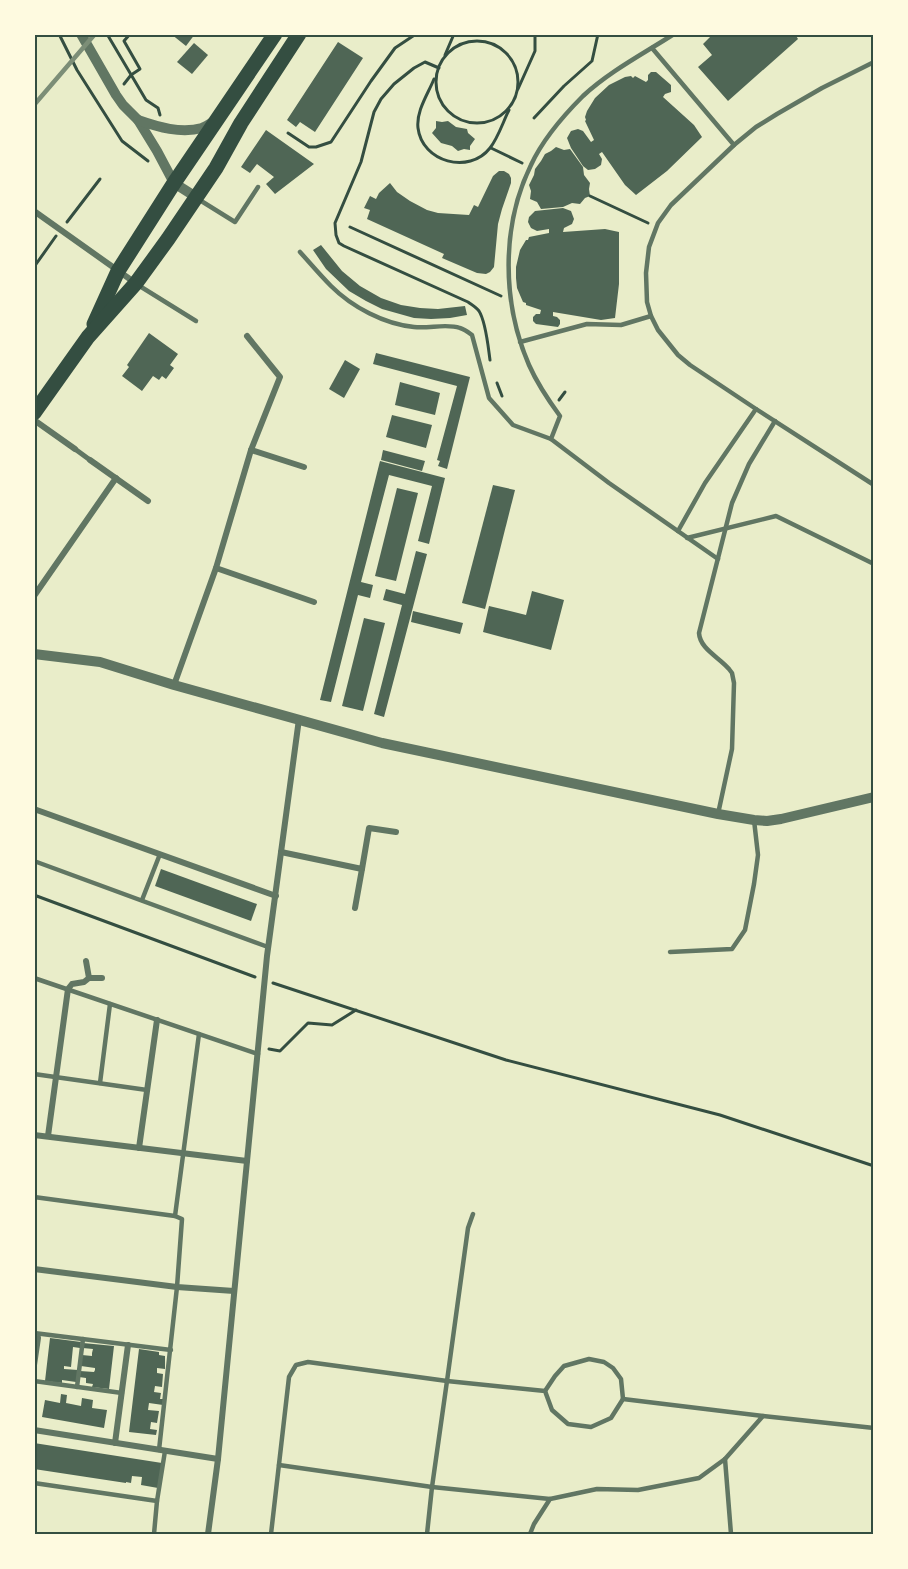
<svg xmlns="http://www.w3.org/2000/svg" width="908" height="1569" font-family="'PT Sans',sans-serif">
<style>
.building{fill:#4f6655}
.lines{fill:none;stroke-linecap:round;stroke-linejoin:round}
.path{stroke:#344e41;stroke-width:3}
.service{stroke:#617663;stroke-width:4.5}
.pedestrian{stroke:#617663;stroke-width:5}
.minor{stroke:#617663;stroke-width:6}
.tertiary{stroke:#617663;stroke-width:10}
.trunk{stroke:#344e41;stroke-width:15}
.rail{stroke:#7c8e77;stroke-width:4.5}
.neatline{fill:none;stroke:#344e41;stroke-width:2}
</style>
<rect width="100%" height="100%" fill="#e9edc9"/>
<!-- building -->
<g class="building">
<polygon points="171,34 195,34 186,46"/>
<polygon points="713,34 795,34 798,39 728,101 698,67 712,55 703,44"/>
<polygon points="338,42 363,58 315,132 300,122 296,127 287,120"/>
<polygon points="194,43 208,55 192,74 177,62"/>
<polygon points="651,72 656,72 671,85 671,92 665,94 663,97 694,125 702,137 667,171 636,195 625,185 602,152 599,154 602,159 601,165 595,169 588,170 583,166 571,148 567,138 571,131 578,129 583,131 591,142 594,140 585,121 586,120 585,117 587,111 595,98 609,85 625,77 631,76 633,78 635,76 646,82 648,80 648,75"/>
<polygon points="436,121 442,122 448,121 456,127 467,129 468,133 475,139 470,146 470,150 464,149 458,151 452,146 441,143 432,133 436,128"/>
<polygon points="266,130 314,164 275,194 266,184 274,177 257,164 250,173 241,167"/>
<polygon points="556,147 564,150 570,149 583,167 584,175 590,183 589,189 590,196 585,198 580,204 572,203 563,207 541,209 537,202 530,199 531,191 529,185 534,175 535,169 541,161 545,154 551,151"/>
<polygon points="499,171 504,171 509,174 511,178 511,183 502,209 498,224 494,267 490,272 486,274 477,273 442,258 444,254 367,219 370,210 364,208 370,196 376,199 379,193 390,183 397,192 410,201 427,210 438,213 469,215 474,205 478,207 493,176"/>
<polygon points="563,208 571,211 574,219 572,224 564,228 563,232 605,229 619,232 619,284 615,318 601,320 553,312 553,316 557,317 560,320 560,324 558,327 536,324 533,321 533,317 536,314 540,314 541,310 526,305 526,303 523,302 517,288 516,278 516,267 520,250 526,240 528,240 529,237 549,233 549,229 537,231 531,228 528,222 529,217 535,211"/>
<polygon points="321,245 342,271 360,286 381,298 401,305 420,308 438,309 465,306 467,315 450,318 431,319 414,318 382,309 366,301 349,291 326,269 313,250"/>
<polygon points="149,333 178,354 170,365 174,368 166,379 162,376 159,380 153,376 142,391 122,376 129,367 127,365"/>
<polygon points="376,353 470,377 447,469 438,466 440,461 437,460 457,386 373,364"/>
<polygon points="345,360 360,369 344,398 329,389"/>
<polygon points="400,382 440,393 435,415 395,405"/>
<polygon points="392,415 432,425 426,448 386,437"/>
<polygon points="383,450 425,461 422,471 381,460"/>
<polygon points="380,461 445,478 429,544 418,541 432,486 389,475 361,582 373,585 370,598 358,595 331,702 320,700"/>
<polygon points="493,485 515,490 485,609 462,603"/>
<polygon points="397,488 418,493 396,581 375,576"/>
<polygon points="416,551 427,554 384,717 374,714 402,605 383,600 386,589 405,594"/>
<polygon points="532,591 564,600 551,650 483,632 489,606 526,615"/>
<polygon points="413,611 463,623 460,634 411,622"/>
<polygon points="364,618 385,623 363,711 342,706"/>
<polygon points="161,869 257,904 251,921 155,886"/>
<polygon points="50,1338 81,1342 80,1348 73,1347 71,1367 64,1366 64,1369 78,1370 76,1382 62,1380 62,1383 45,1381"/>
<polygon points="83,1343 114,1346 109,1389 92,1387 93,1384 86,1383 86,1378 79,1377 80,1371 94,1372 95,1370 95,1368 81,1366 82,1355 92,1356 92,1353 93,1349 83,1348"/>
<polygon points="139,1349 159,1352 159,1355 165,1356 165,1369 157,1368 157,1373 163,1374 162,1387 155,1386 154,1392 161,1393 160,1399 164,1399 163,1405 149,1403 148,1410 159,1411 157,1423 151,1422 150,1429 157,1430 156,1435 129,1432"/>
<polygon points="61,1394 67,1395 66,1403 81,1406 82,1398 93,1400 92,1408 107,1410 104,1428 42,1417 45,1400 60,1403"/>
<polygon points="34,1443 162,1463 158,1488 141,1485 142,1477 132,1476 131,1483 126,1482 126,1483 34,1469"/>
</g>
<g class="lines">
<!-- path -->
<g class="path">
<polyline points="59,34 77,70 122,141 148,161"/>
<polyline points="107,34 146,100 158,108 160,115"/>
<circle cx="477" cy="82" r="41"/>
<polyline points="445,55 454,34"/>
<path d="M439,68L425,62L414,68L394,84L381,99L374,112L361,162L335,223L336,235L339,243L344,246L468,302C472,305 476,307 479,311C486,322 488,346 490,360"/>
<path d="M434,79C428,94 416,111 418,128C422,162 469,175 490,148C498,138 503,122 509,110"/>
<polyline points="124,84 131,75 140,69 124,41 130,34"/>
<polyline points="518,89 535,51 535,34"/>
<polyline points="534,118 564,86 592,61 598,34"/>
<polyline points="288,133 309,147 316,147 331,142 371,81 395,48 416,34"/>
<polyline points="491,148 522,163"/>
<polyline points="590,196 648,223"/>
<polyline points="67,222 100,179"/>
<polyline points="350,227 501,296"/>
<polyline points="34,267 56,236"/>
<polyline points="497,383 502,396"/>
<polyline points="559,400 565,392"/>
<polyline points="34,895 255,977"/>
<polyline points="273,983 506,1060 720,1115 874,1166"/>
<polyline points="269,1049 280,1051 308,1023 332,1025 356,1010"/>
</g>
<!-- service -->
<g class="service">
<path d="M674,34C643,54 610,71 583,96C564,115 542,141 531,165C501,226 502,303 529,365C537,383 549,401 560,416L551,439L609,483L718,559"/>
<polyline points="652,48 734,145"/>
<polyline points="874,62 822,88 777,114 756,127 734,145 671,205 658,223 649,247 646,273 647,302 651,316 658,330 678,355 690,365 756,409 874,485"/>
<polyline points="198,199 235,222 258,187"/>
<path d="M300,252C310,263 320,275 331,286C352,307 384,324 414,327C429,329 446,323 460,328C464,329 468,332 472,335L489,398L513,425L551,439"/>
<polyline points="138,285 196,321"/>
<polyline points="520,342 587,324 621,325 651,316"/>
<polyline points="678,531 705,483 756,409"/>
<polyline points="687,538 776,516 874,564"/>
<path d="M718,814L732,749L734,683L732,673L729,669C719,657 700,649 699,633L732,503L749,464L775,421"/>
<polyline points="34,861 268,947"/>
<polyline points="142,900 160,854"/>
<polyline points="670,952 732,949 745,930 754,884 758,855 754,820"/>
<polyline points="34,978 258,1054"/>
<polyline points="34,1074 147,1090"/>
<polyline points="100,1083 110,1004"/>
<polyline points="34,1197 175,1216"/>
<polyline points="34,1333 171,1350"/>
<polyline points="34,1381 122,1393"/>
<polyline points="77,1387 83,1339"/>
<polyline points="545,1391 555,1376 564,1366 589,1359 604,1362 613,1368 621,1379 623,1399"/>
<polyline points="763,1416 874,1428"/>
<polyline points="159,1450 177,1287 182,1219 175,1216 199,1034"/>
<polyline points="725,1459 731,1534"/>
<polyline points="279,1465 432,1487 550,1499"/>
<polyline points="34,1483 157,1501 154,1534"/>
<polyline points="157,1501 165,1451"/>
<polyline points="271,1534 289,1377 296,1365 308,1362 447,1381 468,1228 473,1214"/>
<polyline points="427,1534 432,1487 447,1381 545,1391 552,1410 568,1424 591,1427 611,1418 623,1399 763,1416 725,1459 699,1478 638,1490 597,1489 550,1499 534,1524 530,1534"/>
</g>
<!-- pedestrian -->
<polyline class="pedestrian" points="75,449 90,460"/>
<!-- minor -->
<g class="minor">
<polyline points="34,211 134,282"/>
<polyline points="34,420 75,449"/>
<polyline points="251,450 304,467"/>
<polyline points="90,460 148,501"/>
<polyline points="216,568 314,602"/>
<polyline points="34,596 116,478"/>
<polyline points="174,685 216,568 251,450 280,377 247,336"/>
<polyline points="34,809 276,896"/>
<polyline points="281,852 362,869 369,828 396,832"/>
<polyline points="355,908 362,869"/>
<polyline points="89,978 102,978"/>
<polyline points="34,1135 247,1161"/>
<polyline points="48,1136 68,989 72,984 84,982 89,978 86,961"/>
<polyline points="139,1148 157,1020"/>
<polyline points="34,1269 177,1287 234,1291"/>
<polyline points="34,1365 38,1338"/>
<polyline points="34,1430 218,1459"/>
<polyline points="115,1443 128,1345"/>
<polyline points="208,1534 218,1459 267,956 299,719"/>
</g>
<!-- tertiary -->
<g class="tertiary">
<polyline points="81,34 116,95 123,105 138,120 157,151 174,183 196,197"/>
<path d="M138,120C158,127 181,134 202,128C207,126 211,123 216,120"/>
<polyline points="34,654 100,662 174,685 382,743 718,814 754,820 767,821 781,819 874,797"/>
</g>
<!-- trunk -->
<g class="trunk">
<polyline points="94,324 118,271 174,183 275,34"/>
<polyline points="34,413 88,337 136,283 168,239 216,168 241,123 299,34"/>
</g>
<!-- rail -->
<polyline class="rail" points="34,105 95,34"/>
</g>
<!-- border -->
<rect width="908" height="1569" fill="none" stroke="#fefae0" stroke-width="72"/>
<rect x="36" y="36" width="836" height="1497" class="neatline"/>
</svg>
